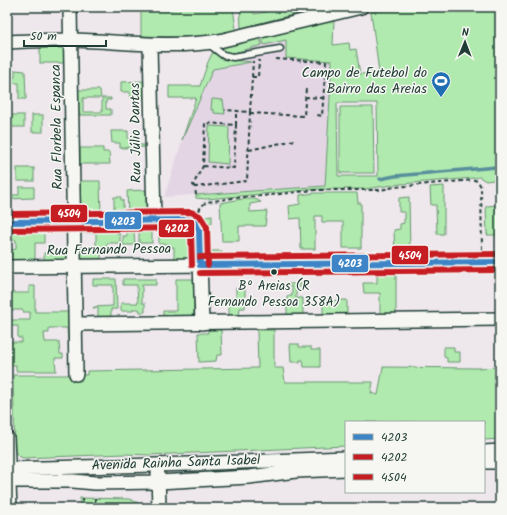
<svg xmlns="http://www.w3.org/2000/svg" width="507" height="515" font-family="Kalam,sans-serif">
<style>
.built{fill:#e4d5e5}
.green{fill:#b0eaae;stroke:#689471;fill-rule:evenodd}
.lines{fill:none;stroke-linecap:round;stroke-linejoin:round}
.stream{stroke:#598f9c;stroke-width:3.5}
.lane-casing{stroke:#1f3d34;stroke-width:9}
.street-casing{stroke:#1f3d34;stroke-width:16}
.path{stroke:#1f3d34;stroke-width:2;stroke-dasharray:4 3;stroke-linecap:butt}
.lane{stroke:#f6f6f2;stroke-width:6}
.street{stroke:#f6f6f2;stroke-width:13}
.bus-1-casing{stroke:#f6f6f2;stroke-width:9}
.bus-2-casing{stroke:#f6f6f2;stroke-width:9}
.bus-3-casing{stroke:#f6f6f2;stroke-width:9}
.bus-1{stroke:#3d85c6;stroke-width:6}
.bus-2{stroke:#c61d23;stroke-width:6}
.bus-3{stroke:#c61d23;stroke-width:6}
.bus-dot{fill:#1f3d34;stroke:#f6f6f2;stroke-width:1.5}
.labels{text-anchor:middle;dominant-baseline:central;stroke-width:3;stroke-linejoin:round;paint-order:stroke}
.bus-label{font-size:13px;fill:#1f3d34;stroke:#f6f6f2}
.poi-label{font-size:14px;fill:#1f3d34;stroke:#f6f6f2;text-anchor:end}
.street-label{font-size:14px;fill:#1f3d34;stroke:#f6f6f2}
.line-badge{stroke:#f6f6f2;stroke-width:1.5}
.badge-label{font-size:11px;text-anchor:middle;font-weight:bold;fill:#fff}
</style>
<rect width="100%" height="100%" fill="#eee7ec"/>
<filter id="ink" filterUnits="userSpaceOnUse"><feTurbulence type="fractalNoise" baseFrequency=".025" numOctaves="2"/><feDisplacementMap in="SourceGraphic" scale="8" xChannelSelector="R" yChannelSelector="G"/><feConvolveMatrix kernelMatrix="1 2 1 2 8 2 1 2 1" color-interpolation-filters="sRGB"/></filter>
<g filter="url(#ink)">
<!-- built -->
<polygon class="built" points="334,20 325,186 164,197 208,62 221,48"/>
<!-- green -->
<g class="green">
<polygon points="141,7 160,7 160,9 170,10 180,7 233,7 236,30 212,35 182,37 141,36"/>
<polygon points="240,7 252,7 254,14 266,12 266,7 322,7 241,28"/>
<path d="M398,7H500V179L486,181L479,177L474,178L401,184L364,189H318L206,199L196,198V195L325,186L332,61L286,58V40L264,45L262,38L334,20L333,45L349,43L350,50L356,49L360,74L379,72L371,12ZM337,103H377L378,176H338Z"/>
<polygon points="260,38 262,45 230,54 226,53 221,48"/>
<rect x="40" y="47" width="24" height="16"/>
<path d="M214,50C223,63 236,60 251,62L213,69L182,140L196,98H169V86H200L208,62Z"/>
<polygon points="15,70 25,71 26,99 19,99 19,83 11,83 11,78 15,77"/>
<polygon points="144,81 144,98 130,98 130,92 121,92 121,82"/>
<polygon points="78,90 100,90 101,98 83,98 83,112 102,112 102,98 111,98 111,100 106,100 106,109 111,109 111,115 79,115"/>
<polygon points="212,99 223,100 225,114 214,113 214,110 211,110"/>
<polygon points="340,107 373,107 374,173 340,173"/>
<rect x="7" y="115" width="17" height="12"/>
<rect x="32" y="115" width="11" height="17"/>
<polygon points="209,126 229,127 228,164 208,162"/>
<polygon points="111,131 128,131 128,139 133,139 133,145 146,145 146,147 120,148 120,143 112,143"/>
<polygon points="80,148 103,148 103,152 109,152 110,164 80,164"/>
<rect x="17" y="168" width="17" height="13"/>
<polygon points="80,181 100,181 101,215 82,215 81,213"/>
<polygon points="444,186 444,234 437,234 436,205 431,205 430,187"/>
<polygon points="19,187 34,187 34,198 7,199 7,195 19,195"/>
<polygon points="146,190 146,213 128,214 127,191"/>
<polygon points="315,193 357,193 358,203 361,203 361,248 343,248 343,222 322,222 322,216 315,216 315,249 301,249 300,218 290,219 289,206 300,204 300,195"/>
<polygon points="114,197 121,197 121,200 123,200 123,214 114,214"/>
<polygon points="409,197 410,256 395,256 394,230 400,229 400,224 404,223 404,219 405,219 405,212 399,212 399,198"/>
<polygon points="242,199 255,199 261,202 250,204 250,212 267,211 265,226 239,226 239,241 222,241 220,203"/>
<polygon points="500,205 500,235 487,235 486,206"/>
<path d="M212,215V223H207L208,251H222L223,258C216,258 209,260 207,252L206,216Z"/>
<path d="M188,227L192,230L193,232C193,237 195,255 191,258C187,260 178,259 174,259V247H171L170,244H159V228Z"/>
<polygon points="82,228 106,228 107,232 117,232 117,234 120,234 120,243 107,243 107,247 103,247 103,250 101,251 101,259 83,259 81,258 81,250 96,250 96,233 81,233"/>
<rect x="139" y="228" width="13" height="15"/>
<polygon points="11,229 44,229 44,243 35,243 35,261 11,261 11,250 16,249 16,240 11,240"/>
<polygon points="127,232 134,232 135,245 123,245 123,236 127,236"/>
<polygon points="68,252 68,259 66,260 44,261 44,253"/>
<polygon points="396,269 396,315 380,315 380,293 364,293 363,283 377,283 377,270"/>
<polygon points="93,279 116,279 117,309 111,309 111,318 98,318 98,308 93,308 94,307 113,306 113,285 93,285"/>
<polygon points="123,279 156,279 156,285 142,285 142,303 145,303 145,312 140,312 139,309 133,309 133,311 121,311 121,303 138,303 137,285 123,285"/>
<polygon points="176,279 194,279 194,312 193,315 190,317 163,317 163,311 176,311"/>
<polygon points="287,284 303,284 303,287 296,287 296,298 303,298 303,316 287,316 287,296 292,296 292,287 286,286"/>
<path d="M29,286H35V312H70V320H68V325H70V341H68L67,328H49V333H44L45,342H59L60,354H63V358H55L56,371H16V365H9V371H7V320H30V312H23V310H8V293H29ZM8,326H18V338H22V342H8Z"/>
<polygon points="236,288 245,288 245,308 240,308 239,316 229,317 229,299 236,299"/>
<polygon points="347,300 347,315 323,316 323,301"/>
<polygon points="208,330 221,330 222,355 217,355 216,361 199,362 198,333 208,333"/>
<polygon points="257,330 274,330 274,368 283,368 285,382 373,382 371,393 378,395 383,367 477,368 500,367 500,439 484,440 484,422 346,422 346,446 149,455 125,454 23,458 18,456 15,451 13,375 71,375 74,381 81,381 82,375 87,375 87,371 258,368"/>
<polygon points="290,344 299,344 299,347 311,347 311,350 320,350 320,367 304,367 303,360 300,360 300,362 291,362"/>
<polygon points="444,347 454,347 454,352 460,352 460,362 447,362 447,358 444,357"/>
<polygon points="80,498 129,499 138,503 139,508 80,508"/>
</g>
<g class="lines">
<!-- stream -->
<polyline class="stream" points="380,179 395,176 497,167 500,165"/>
<!-- lane casing -->
<g class="lane-casing">
<polyline id="lane" points="209,44 223,55 233,57 280,49"/>
</g>
<!-- street casing -->
<g class="street-casing">
<g id="street">
<polyline points="70,7 76,374"/>
<path d="M7,42C28,41 50,40 72,40C121,41 170,49 219,41L361,7"/>
<polyline points="150,45 154,220"/>
<polyline points="7,222 189,220 195,222 199,230 202,323"/>
<polyline points="7,267 500,262"/>
<polyline points="76,324 500,319"/>
<polyline points="7,438 10,508"/>
<polyline points="484,452 500,451"/>
<polyline points="484,462 500,462"/>
<polyline points="7,469 190,464 346,458"/>
<polyline points="158,474 159,508"/>
<polyline points="7,481 73,481 95,483 158,482 249,477 296,471 346,469"/>
</g>
</g>
<!-- path -->
<g class="path">
<polyline points="276,59 326,62 322,116 317,115"/>
<polyline points="252,77 258,77 259,61 258,61"/>
<polyline points="305,97 323,98"/>
<polyline points="250,112 253,61"/>
<polyline points="250,113 304,116 306,88"/>
<polyline points="236,125 236,111"/>
<polyline points="249,150 295,140"/>
<polyline points="195,187 193,185 203,166 205,123 236,125 234,168 203,166"/>
<polyline points="196,195 195,187 247,181 250,112 225,110"/>
<polyline points="199,211 201,206 207,202 233,198 262,196 315,190 380,190 395,187 474,180 478,181 481,187 482,251"/>
<polyline points="83,498 83,508"/>
<polyline points="95,498 96,508"/>
</g>
<!-- lane -->
<use href="#lane" class="lane"/>
<!-- street -->
<use href="#street" class="street"/>
<!-- bus-1 casing -->
<g class="bus-1-casing">
<g id="bus-1">
<polyline points="7,222 189,220 195,222 199,230 200,265"/>
<polyline points="200,265 500,262"/>
</g>
</g>
<!-- bus-2 casing -->
<g class="bus-2-casing">
<g id="bus-2">
<polyline points="7,230 188,228 191,232 192,265"/>
<polyline points="200,273 500,270"/>
</g>
</g>
<!-- bus-3 casing -->
<g class="bus-3-casing">
<g id="bus-3">
<polyline points="7,214 191,212 200,216 207,227 208,265"/>
<polyline points="200,257 500,254"/>
</g>
</g>
<!-- bus-1 -->
<use href="#bus-1" class="bus-1"/>
<!-- bus-2 -->
<use href="#bus-2" class="bus-2"/>
<!-- bus-3 -->
<use href="#bus-3" class="bus-3"/>
</g>
</g>
<!-- icons -->
<defs>
<g id="stadium-pin" transform="scale(1)"><path d="M0 17L-7.5 6A9.5 9.5 0 1 1 7.5 6Z" fill="#1f6fb2" stroke="#f6f6f2"/><path d="M0-5a6.5 5 0 1 0 0 10a6.5 5 0 1 0 0-10ZM-3.5-1.8h7v3.6h-7Z" fill="#fff"/></g>
</defs>
<g fill-rule="evenodd">
<use href="#stadium-pin" x="441" y="81"/>
</g>
<!-- markers -->
<circle class="bus-dot" cx="274" cy="272" r="3.5"/>
<g class="labels">
<!-- bus labels -->
<g class="bus-label">
<text x="274" y="286">Bº Areias (R<tspan x="274" dy="16">Fernando Pessoa 358A)</tspan></text>
</g>
<!-- poi labels -->
<g class="poi-label">
<text x="427" y="73">Campo de Futebol do<tspan x="427" dy="16">Bairro das Areias</tspan></text>
</g>
<!-- street labels -->
<g class="street-label">
<text transform="translate(57 127) rotate(-91)">Rua Florbela Espanca</text>
<text transform="translate(136 133) rotate(-91)">Rua Júlio Dantas</text>
<text transform="translate(109 250) rotate(-1)">Rua Fernando Pessoa</text>
<text transform="translate(176 463) rotate(-2)">Avenida Rainha Santa Isabel</text>
</g>
</g>
<g class="line-badge">
<rect x="50" y="204" width="38" height="19" rx="4" fill="#c61d23"/>
<rect x="104" y="211" width="38" height="19" rx="4" fill="#3d85c6"/>
<rect x="158" y="219" width="37" height="19" rx="4" fill="#c61d23"/>
<rect x="391" y="245" width="38" height="20" rx="4" fill="#c61d23"/>
<rect x="331" y="254" width="38" height="19" rx="4" fill="#3d85c6"/>
</g>
<g class="badge-label">
<text x="69" y="217">4504</text>
<text x="123" y="225">4203</text>
<text x="177" y="232">4202</text>
<text x="410" y="259">4504</text>
<text x="350" y="267">4203</text>
</g>
<!-- margin -->
<rect width="507" height="515" fill="none" stroke="#f6f6f2" stroke-width="24"/>
<rect x="12" y="12" width="483" height="491" fill="none" stroke="#1f3d34" stroke-width="1.5" filter="url(#ink)"/>
<!-- legend -->
<rect x="345" y="421" width="140" height="72" fill="#f6f6f2" stroke="#a0aca6"/>
<rect x="353" y="434" width="20" height="6" fill="#3d85c6" stroke="#a0aca6"/>
<text x="381" y="441" font-size="12" fill="#1f3d34">4203</text>
<rect x="353" y="454" width="20" height="6" fill="#c61d23" stroke="#a0aca6"/>
<text x="381" y="461" font-size="12" fill="#1f3d34">4202</text>
<rect x="353" y="474" width="20" height="6" fill="#c61d23" stroke="#a0aca6"/>
<text x="381" y="481" font-size="12" fill="#1f3d34">4504</text>
<!-- north arrow -->
<g transform="translate(465 42) rotate(1)" stroke="#f6f6f2" stroke-width="3" paint-order="stroke">
<path d="M0-3L7 15L0 10L-7 15Z" fill="#1f3d34"/>
<text y="-6" font-size="11" font-weight="bold" text-anchor="middle" fill="#1f3d34">N</text>
</g>
<!-- scale -->
<path d="M24 40v6h82v-6" fill="none" stroke="#1f3d34" stroke-width="2"/>
<text x="30" y="40" font-size="12" fill="#1f3d34" stroke="#f6f6f2" stroke-width="3" paint-order="stroke">50 m</text>
</svg>
